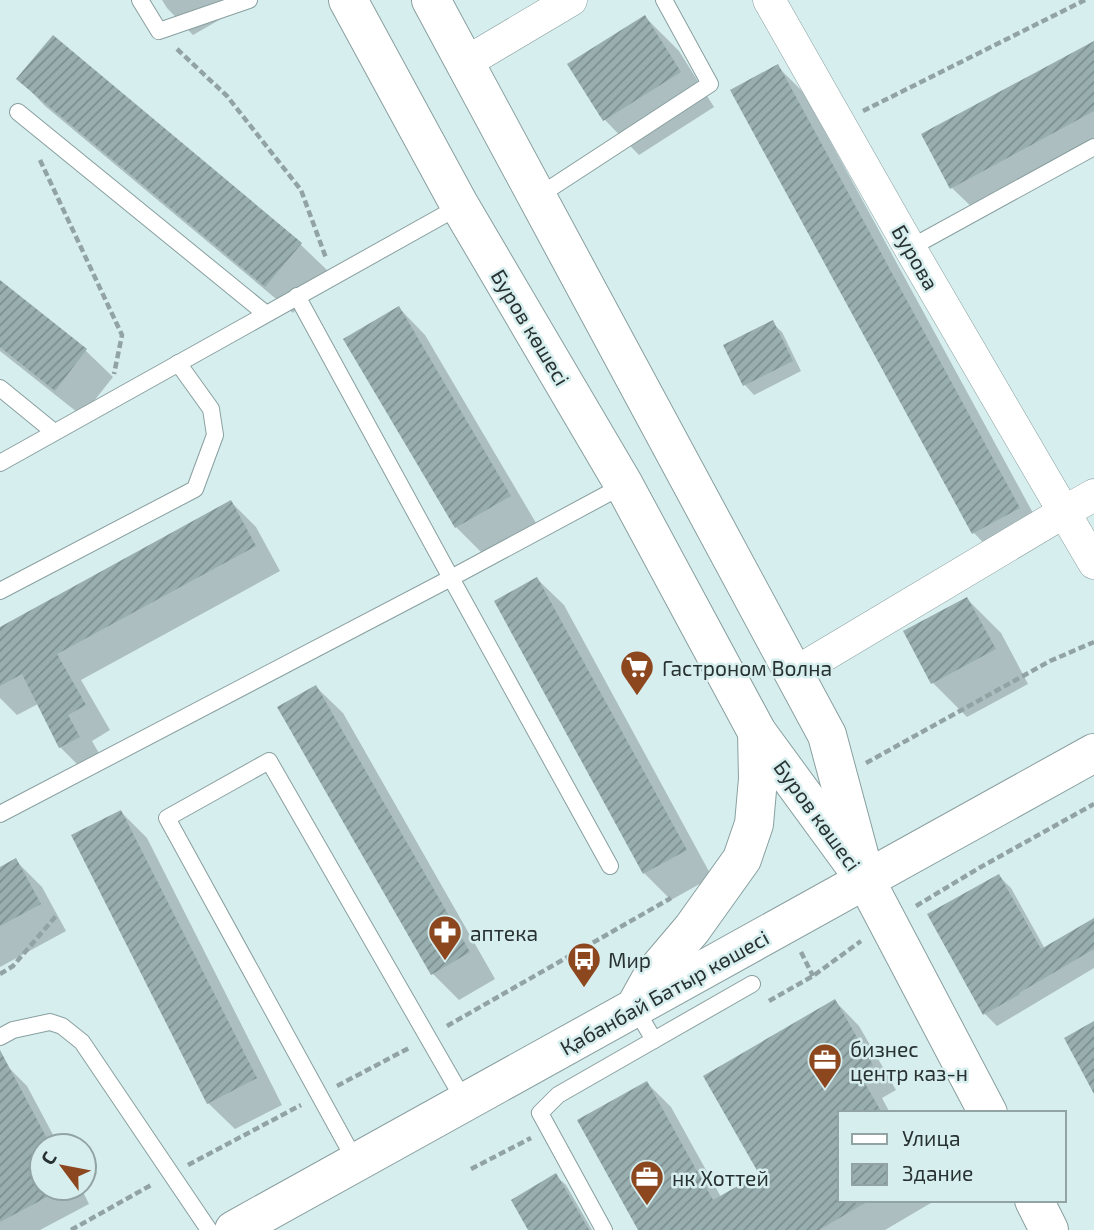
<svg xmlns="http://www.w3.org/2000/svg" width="1094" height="1230" font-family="'Exo 2',sans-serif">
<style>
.shadow{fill:#0003}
.building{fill:url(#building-hatch)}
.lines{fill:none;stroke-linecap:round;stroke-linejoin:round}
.service-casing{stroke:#899f9f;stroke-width:18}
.minor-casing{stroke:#899f9f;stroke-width:33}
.secondary-casing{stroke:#899f9f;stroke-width:40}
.path{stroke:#92a3a4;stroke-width:4.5;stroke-dasharray:7 3.5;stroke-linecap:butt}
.service{stroke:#fff;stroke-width:16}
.minor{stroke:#fff;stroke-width:32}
.secondary{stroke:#fff;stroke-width:38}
.labels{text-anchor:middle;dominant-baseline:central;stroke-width:5;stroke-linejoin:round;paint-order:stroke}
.street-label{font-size:21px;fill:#293232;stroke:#d7eeef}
.poi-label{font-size:21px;fill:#293232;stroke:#d7eeef;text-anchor:start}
</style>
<defs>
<pattern id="building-hatch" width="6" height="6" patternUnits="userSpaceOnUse" patternTransform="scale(1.75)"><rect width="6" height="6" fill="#98aeaf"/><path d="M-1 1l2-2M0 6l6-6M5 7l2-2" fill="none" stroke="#7c8e8f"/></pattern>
</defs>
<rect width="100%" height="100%" fill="#d7eeef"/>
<!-- shadow -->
<g class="shadow">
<polygon points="162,0 244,0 247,4 193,35 167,8"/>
<polygon points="645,17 679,51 714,107 639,155 605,120 569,65"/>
<polygon points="53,38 301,245 328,271 293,313 45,106 19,79"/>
<polygon points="1094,43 1094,152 979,214 952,188"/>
<polygon points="777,66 804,93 1045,535 1000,560 974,533"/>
<polygon points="0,282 86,351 113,377 82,416 0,351"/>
<polygon points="399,308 425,335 536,523 483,554 456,527"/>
<polygon points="772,323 782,332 801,371 754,395 745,385"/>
<polygon points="231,502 256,527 280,571 81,680 110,730 92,741 104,762 85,772 60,747 38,704 17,715 0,698 0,629"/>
<polygon points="537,579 564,605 712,877 671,900 644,873"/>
<polygon points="967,599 1001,633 1028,684 967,717 933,683"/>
<polygon points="316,687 343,713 495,979 459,1000 432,973"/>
<polygon points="121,812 147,838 282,1105 235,1129 208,1103"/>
<polygon points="15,860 42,887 66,931 0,967 0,869"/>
<polygon points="999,876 1011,888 1045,949 1094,920 1094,968 997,1026 985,1014"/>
<polygon points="835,1001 859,1026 896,1090 882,1098 890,1113 840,1113 840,1200 936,1200 885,1230 640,1230 647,1083 671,1107 721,1197 761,1174"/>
<polygon points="8,1067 27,1086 59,1146 42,1146 42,1188 81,1188 89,1204 40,1230 0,1230 0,1071"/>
<polygon points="556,1176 566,1185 592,1230 530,1230"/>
</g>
<!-- building -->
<g class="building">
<polygon points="645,15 681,72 603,121 567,64"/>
<polygon points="53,35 302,243 265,287 16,79"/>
<polygon points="1094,41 1094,111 950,189 921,134"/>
<polygon points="778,64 1020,508 972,534 730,90"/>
<polygon points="0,280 87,349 55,391 0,347"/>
<polygon points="399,306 511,496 455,528 343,339"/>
<polygon points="773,320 793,361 743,386 723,345"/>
<polygon points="231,500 256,546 57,654 86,705 68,715 80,737 59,748 22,674 0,686 0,627"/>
<polygon points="537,577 687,850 643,874 494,601"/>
<polygon points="967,597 996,649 931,684 903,631"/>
<polygon points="316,685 470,952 431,975 277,707"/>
<polygon points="121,810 257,1078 207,1104 71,835"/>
<polygon points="16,858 41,904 0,926 0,867"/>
<polygon points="999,874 1041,949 1094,918 1094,949 1019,993 1020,994 983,1015 927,914"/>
<polygon points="835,999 873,1065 859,1073 882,1113 840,1113 840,1200 870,1200 819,1230 638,1230 577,1120 647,1081 713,1200 759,1174 703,1076"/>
<polygon points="1094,1021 1094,1094 1064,1038"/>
<polygon points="0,1050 51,1146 42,1146 42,1188 64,1188 0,1222"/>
<polygon points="556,1173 589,1230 528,1230 511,1200"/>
</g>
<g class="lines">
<!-- service casing -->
<g class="service-casing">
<g id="service">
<polyline points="140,0 159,31 249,0"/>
<polyline points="18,112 266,314"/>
<polyline points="537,197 710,84 664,0"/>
<polyline points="910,248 1094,147"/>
<polyline points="297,296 451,578 610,866"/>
<polyline points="0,388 54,432"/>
<polyline points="0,463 460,206"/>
<polyline points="0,591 195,489 215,435 211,409 178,363"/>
<polyline points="0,814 451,578 624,485"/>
<polyline points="0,1037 13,1030 50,1022 62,1026 82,1042 209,1230"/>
<polyline points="654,1040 752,984"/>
<polyline points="356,1162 167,818 269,761 465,1102"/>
<polyline points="604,1230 540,1113 558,1095 654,1040 635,1008"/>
</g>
</g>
<!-- minor casing -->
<g class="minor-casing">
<g id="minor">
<polyline points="769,0 910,248 1064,512 1094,495"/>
<polyline points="465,63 571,0"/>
<polyline points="793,674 1064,512 1094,563"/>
</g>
</g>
<!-- secondary casing -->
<g class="secondary-casing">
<g id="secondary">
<polyline points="348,0 460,206 624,485 757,732 866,881 988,1113"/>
<polyline points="431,0 827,735 860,858"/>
<polyline points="638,1002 653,975 692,929 742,859 754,824 758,779 757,732"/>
<polyline points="1034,1200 1049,1230"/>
<polyline points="234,1230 1094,753"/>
</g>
</g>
<!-- path -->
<g class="path">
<polyline points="177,49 227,96 301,190 326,258"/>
<polyline points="863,111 1085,0"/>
<polyline points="40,160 122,335 114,374"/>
<polyline points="866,763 1050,661 1094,642"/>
<polyline points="916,906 979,868 1094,804"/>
<polyline points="801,952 813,976"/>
<polyline points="0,974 13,966 56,916"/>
<polyline points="769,1001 813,976 861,941"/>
<polyline points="447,1026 671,898"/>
<polyline points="337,1086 409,1048"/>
<polyline points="188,1165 301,1105"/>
<polyline points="471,1169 531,1138"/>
<polyline points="71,1230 153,1184"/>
</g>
<!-- service -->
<use href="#service" class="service"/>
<!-- minor -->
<use href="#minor" class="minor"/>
<!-- secondary -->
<use href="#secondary" class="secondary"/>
</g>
<!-- icons -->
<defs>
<g id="supermarket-pin" transform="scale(1.75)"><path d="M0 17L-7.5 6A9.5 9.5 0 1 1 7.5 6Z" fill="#8d471f" stroke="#d7eeef"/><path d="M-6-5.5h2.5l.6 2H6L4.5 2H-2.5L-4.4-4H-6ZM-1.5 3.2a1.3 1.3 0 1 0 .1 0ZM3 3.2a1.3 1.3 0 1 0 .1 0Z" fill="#fff"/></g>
<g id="pharmacy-pin" transform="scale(1.75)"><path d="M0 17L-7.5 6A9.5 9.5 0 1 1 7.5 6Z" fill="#8d471f" stroke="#d7eeef"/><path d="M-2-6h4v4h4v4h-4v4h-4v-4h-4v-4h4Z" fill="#fff"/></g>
<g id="bus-pin" transform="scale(1.75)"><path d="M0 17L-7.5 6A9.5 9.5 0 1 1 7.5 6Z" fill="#8d471f" stroke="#d7eeef"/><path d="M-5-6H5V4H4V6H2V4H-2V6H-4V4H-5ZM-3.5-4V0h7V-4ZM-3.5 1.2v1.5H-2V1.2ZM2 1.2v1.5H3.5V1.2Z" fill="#fff"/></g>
<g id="office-pin" transform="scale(1.75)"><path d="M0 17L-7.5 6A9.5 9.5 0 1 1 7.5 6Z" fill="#8d471f" stroke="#d7eeef"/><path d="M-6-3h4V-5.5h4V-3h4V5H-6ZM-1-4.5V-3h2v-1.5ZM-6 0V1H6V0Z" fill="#fff"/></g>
</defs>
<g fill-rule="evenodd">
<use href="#supermarket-pin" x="637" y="667"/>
<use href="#pharmacy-pin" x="445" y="932"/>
<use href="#bus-pin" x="584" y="959"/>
<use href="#office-pin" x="825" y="1060"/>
<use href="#office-pin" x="647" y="1177"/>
</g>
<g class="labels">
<!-- street labels -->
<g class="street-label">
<text transform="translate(916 257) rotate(60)">Бурова</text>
<text transform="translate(531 327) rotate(59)">Буров көшесі</text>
<text transform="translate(818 815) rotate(54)">Буров көшесі</text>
<text transform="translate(664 992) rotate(-29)">Қабанбай Батыр көшесі</text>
</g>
<!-- poi labels -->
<g class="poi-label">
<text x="662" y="667">Гастроном Волна</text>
<text x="470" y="932">аптека</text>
<text x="608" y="959">Мир</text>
<text x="850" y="1048">бизнес<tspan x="850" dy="24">центр каз-н</tspan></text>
<text x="672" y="1177">нк Хоттей</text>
</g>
</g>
<!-- legend -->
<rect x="838" y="1111" width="228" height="91" fill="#d7eeef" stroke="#91a3a3" stroke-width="2"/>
<rect x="852" y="1134" width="35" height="10" fill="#ffffff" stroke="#91a3a3" stroke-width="2"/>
<text x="902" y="1146" font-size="21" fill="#293232">Улица</text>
<rect x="852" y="1164" width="35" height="21" fill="url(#building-hatch)" stroke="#91a3a3" stroke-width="2"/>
<text x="902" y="1181" font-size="21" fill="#293232">Здание</text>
<!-- north arrow -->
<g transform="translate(63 1167) rotate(302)"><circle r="33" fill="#d7eeef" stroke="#91a3a3" stroke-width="2"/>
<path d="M0-5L12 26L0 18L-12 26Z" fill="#8d471f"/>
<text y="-10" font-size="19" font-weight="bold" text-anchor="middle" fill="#293232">С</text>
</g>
</svg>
